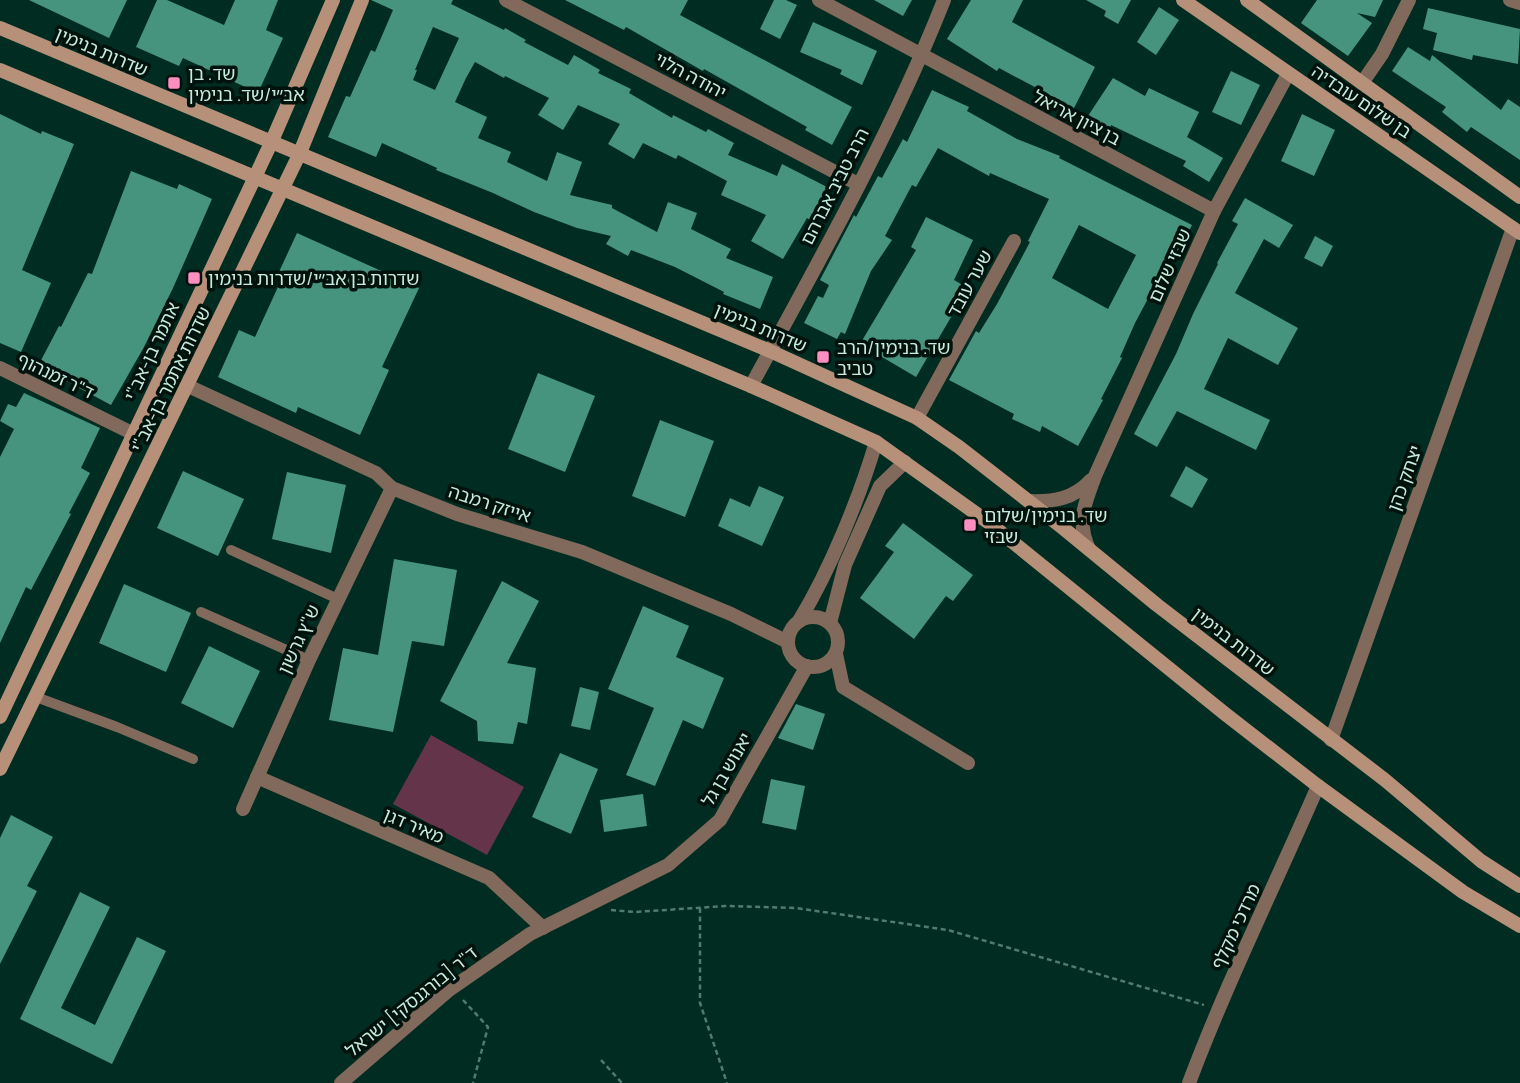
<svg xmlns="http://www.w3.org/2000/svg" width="1520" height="1083" font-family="Manrope,'Noto Sans Hebrew',sans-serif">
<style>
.green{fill:#64354a}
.building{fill:#46947e;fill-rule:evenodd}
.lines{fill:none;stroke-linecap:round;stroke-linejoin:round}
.path{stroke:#527b70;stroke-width:2.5;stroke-dasharray:5 3.5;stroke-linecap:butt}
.lane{stroke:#81695b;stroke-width:10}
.street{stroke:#81695b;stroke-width:14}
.secondary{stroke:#b79079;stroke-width:14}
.poi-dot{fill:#fd8ec0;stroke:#00120c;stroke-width:2.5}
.labels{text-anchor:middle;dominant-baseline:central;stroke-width:7;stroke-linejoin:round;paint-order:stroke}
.street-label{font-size:18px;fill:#c7ecdf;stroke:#00120c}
.poi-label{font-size:18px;fill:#c7ecdf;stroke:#00120c;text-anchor:start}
</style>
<rect width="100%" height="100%" fill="#002c21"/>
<!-- green -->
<polygon class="green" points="431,735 524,787 487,855 393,804"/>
<!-- building -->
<g class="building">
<polygon points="29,0 127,0 109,38"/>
<polygon points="157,0 167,0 224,25 235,0 278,0 266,30 283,38 258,93 183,58 179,66 136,47"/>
<path d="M371,0H453L451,4L504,30L505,28L526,40L524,42L568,65L574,55L600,70L598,73L631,89L629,93L672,118L673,115L706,132L708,129L734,143L728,155L777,176L782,164L827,187L810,220L807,218L783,259L751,241L766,215L721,195L727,181L678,155L676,159L643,143L634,159L608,144L620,124L578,105L563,130L538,115L549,98L505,76L504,78L475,62L466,78L455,102L487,117L478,138L511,152L507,162L547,181L557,152L582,162L570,195L612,205V208L657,232L668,202L697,213L691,229L731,249L726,258L773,277L760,309L723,294L724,292L675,267L631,250L628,256L606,244L611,236L577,228L534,212L493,193L436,170L437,168L382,143L376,157L328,137L346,96L350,97L371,50L375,52L393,10ZM433,27L459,38L435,90L413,80L417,70H415Z"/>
<polygon points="565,0 688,0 680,15 852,107 832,145 805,130 807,127 704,69 703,71 626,27 624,30"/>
<polygon points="774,0 786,0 797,5 780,39 760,29"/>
<polygon points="874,0 912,0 903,16"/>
<polygon points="971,0 1023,0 1012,22 1095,67 1074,108 999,68 997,71 947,39"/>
<polygon points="1086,0 1131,0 1118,24 1104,16 1106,11"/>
<polygon points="1317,0 1383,0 1375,17 1357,13 1372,23 1348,56 1301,23"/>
<polygon points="1159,7 1179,20 1156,55 1137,42"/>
<polygon points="1428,8 1520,29 1518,64 1473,55 1472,60 1433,50 1437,33 1423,29"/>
<polygon points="813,22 877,51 862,85 840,74 842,70 800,52"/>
<polygon points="1408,47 1430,61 1432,55 1501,110 1508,99 1520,107 1520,160 1471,127 1467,132 1442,112 1446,107 1392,71"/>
<polygon points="1231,71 1260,85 1241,125 1212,112"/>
<polygon points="1113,78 1145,96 1149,88 1199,112 1187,137 1223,158 1209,182 1183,166 1186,161 1111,125 1110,129 1088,116"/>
<path d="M932,90L969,107L967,111L1017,139L1060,156L1059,158L1192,225L1173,263L1168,261L1135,323L1120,357L1122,358L1101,399L1103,400L1078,446L1042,426L1040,432L1012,419L1014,414L949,380L976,331L979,333L997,304L1030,242L1028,241L1049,199L990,173L989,176L938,148L916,187L912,185L885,236L892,240L871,271L845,334L841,332L837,339L804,323L818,296L823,298L829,285L820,280L854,215L856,217L878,176L882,178L903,139L907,142ZM1079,225L1136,255L1108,309L1052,278Z"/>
<polygon points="0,114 41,134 42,131 74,144 22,270 51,283 21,352 0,343"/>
<polygon points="1302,114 1335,130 1314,176 1281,161"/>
<polygon points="131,171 177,189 179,184 212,199 173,288 144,347 111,405 38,366 59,326 61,327 88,273 92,274"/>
<polygon points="1245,198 1293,225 1279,248 1264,239 1235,293 1298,328 1278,365 1228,338 1204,389 1270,420 1256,450 1177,411 1157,447 1134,434 1176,354 1193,314 1218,264 1217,263 1238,224 1232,221"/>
<polygon points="926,217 973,240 954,280 968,288 916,377 860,344 916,250 911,247"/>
<polygon points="297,233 419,288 382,367 389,370 360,435 298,407 296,413 218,377 239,330 255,337 283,276 278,274"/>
<polygon points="1315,236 1333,246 1322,267 1304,258"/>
<polygon points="538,373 595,396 565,472 508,449"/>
<polygon points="24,393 100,428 81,468 90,473 69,513 71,514 31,590 26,587 0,643 0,457 14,429 0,421 8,404 16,407"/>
<polygon points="660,420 714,441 685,517 632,496"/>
<polygon points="1186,466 1208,479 1192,508 1170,496"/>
<polygon points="183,471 244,499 218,556 157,528"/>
<polygon points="287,472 346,485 331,553 272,539"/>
<polygon points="759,486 784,497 762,546 718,526 730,498 750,507"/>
<polygon points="903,523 973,575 953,601 946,596 914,639 860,598 894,552 885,546"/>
<polygon points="394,559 457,570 444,646 412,641 393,732 329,720 343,648 378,655"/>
<polygon points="502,581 539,601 507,663 536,668 527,724 518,722 513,744 478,741 477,721 440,701"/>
<polygon points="124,584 191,613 166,672 99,643"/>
<polygon points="643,606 689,626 676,657 724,678 703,729 683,720 655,786 626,775 654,708 608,689"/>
<polygon points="209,646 260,671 233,728 181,703"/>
<polygon points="580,687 599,692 590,730 571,726"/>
<polygon points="796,704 825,714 813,750 778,738"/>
<polygon points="560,753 598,769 571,834 532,817"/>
<polygon points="771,779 805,786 796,830 762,823"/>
<polygon points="643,794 647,826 604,832 600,800"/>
<polygon points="11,815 53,837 27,886 37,891 0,964 0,838"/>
<polygon points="80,892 110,907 61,1008 95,1025 137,937 166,951 112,1064 20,1019"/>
</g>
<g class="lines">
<!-- path -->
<g class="path">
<polyline points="700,908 700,1003 727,1083"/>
<polyline points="611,910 635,912 726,906 796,908 948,930 1204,1005"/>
<polyline points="463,1000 488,1027 473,1083"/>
<polyline points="601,1060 622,1083"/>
</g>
<!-- lane -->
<g class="lane">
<polyline points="231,550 338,599"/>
<polyline points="201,612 309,660"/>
<polyline points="36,697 117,727 193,759"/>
</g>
<!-- street -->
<g class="street">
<polyline points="506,0 858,184"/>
<polyline points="819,0 1214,211"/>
<polyline points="1510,0 1520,3"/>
<polyline points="1362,83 1382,54 1409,0"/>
<polyline points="0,368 134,434"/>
<polyline points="188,386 376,473 392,488 457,514 582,552 731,614 788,642"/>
<path d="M751,386C819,261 892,132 944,0"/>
<polyline points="917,418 1014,241"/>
<path d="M1029,501C1053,502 1074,499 1091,480"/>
<path d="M1089,549C1076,520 1085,504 1095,476L1214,211L1288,74"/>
<circle cx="813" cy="642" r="25"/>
<path d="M799,621C830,570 859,499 876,442"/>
<polyline points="830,623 845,565 880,486 905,462"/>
<polyline points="836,654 843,687 968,763"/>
<polyline points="1331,740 1513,228"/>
<polyline points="257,777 489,878 543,928"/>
<polyline points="243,809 309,660 392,488"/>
<polyline points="341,1083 449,990 530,934 668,865 720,820 807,666"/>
<path d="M1189,1083C1227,982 1275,885 1318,786"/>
</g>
<!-- secondary -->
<g class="secondary">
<polyline points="1183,0 1520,233"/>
<polyline points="1247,0 1520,197"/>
<polyline points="0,28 770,351 917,418 959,447 1063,528 1157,605 1385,780 1481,861 1520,886"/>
<polyline points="0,70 751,386 876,442 988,522 1224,713 1318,786 1463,892 1520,926"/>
<polyline points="0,717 271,143 333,0"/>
<polyline points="0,769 299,155 362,0"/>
</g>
</g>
<!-- markers -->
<g class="poi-dot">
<rect x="167" y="76" width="14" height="14" rx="3.5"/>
<rect x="187" y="271" width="14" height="14" rx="3.5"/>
<rect x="816" y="350" width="14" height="14" rx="3.5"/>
<rect x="963" y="518" width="14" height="14" rx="3.5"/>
</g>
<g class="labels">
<!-- street labels -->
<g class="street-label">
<text transform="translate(102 51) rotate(23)">שדרות בנימין</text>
<text transform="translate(691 75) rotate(28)">יהודה הלוי</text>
<text transform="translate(1362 101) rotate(34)">בן שלום עובדיה</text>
<text transform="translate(1077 117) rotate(28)">בן ציון אריאל</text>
<text transform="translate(834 186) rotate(-63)">הרב טביב אברהם</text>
<text transform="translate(1169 265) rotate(-66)">שבזי שלום</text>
<text transform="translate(969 283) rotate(-61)">שער עובד</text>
<text transform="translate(761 327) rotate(23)">שדרות בנימין</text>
<text transform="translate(151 351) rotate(-65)">אתמר בן-אב"י</text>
<text transform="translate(56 375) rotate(26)">ד"ר זמנהוף</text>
<text transform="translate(170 379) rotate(-64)">שדרות אתמר בן-אב"י</text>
<text transform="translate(1404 478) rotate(-70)">יצחק כהן</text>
<text transform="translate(490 503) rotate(18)">אייזק רמבה</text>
<text transform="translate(298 639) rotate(-65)">ש"ץ גרשון</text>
<text transform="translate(1234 641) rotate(38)">שדרות בנימין</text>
<text transform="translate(726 769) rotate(-60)">יאנוש בן גל</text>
<text transform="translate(414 825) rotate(23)">מאיר דגן</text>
<text transform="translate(1235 926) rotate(-65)">מרדכי מקלף</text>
<text transform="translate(411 1001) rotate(-39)">ד"ר [בורגנסקי] ישראל</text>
</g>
<!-- poi labels -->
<g class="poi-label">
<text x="188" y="73">שד. בן<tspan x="188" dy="21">אב״י/שד. בנימין</tspan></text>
<text x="208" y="278">שדרות בן אב״י/שדרות בנימין</text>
<text x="837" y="347">שד. בנימין/הרב<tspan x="837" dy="21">טביב</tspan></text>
<text x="984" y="515">שד. בנימין/שלום<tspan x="984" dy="21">שבזי</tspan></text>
</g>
</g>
</svg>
